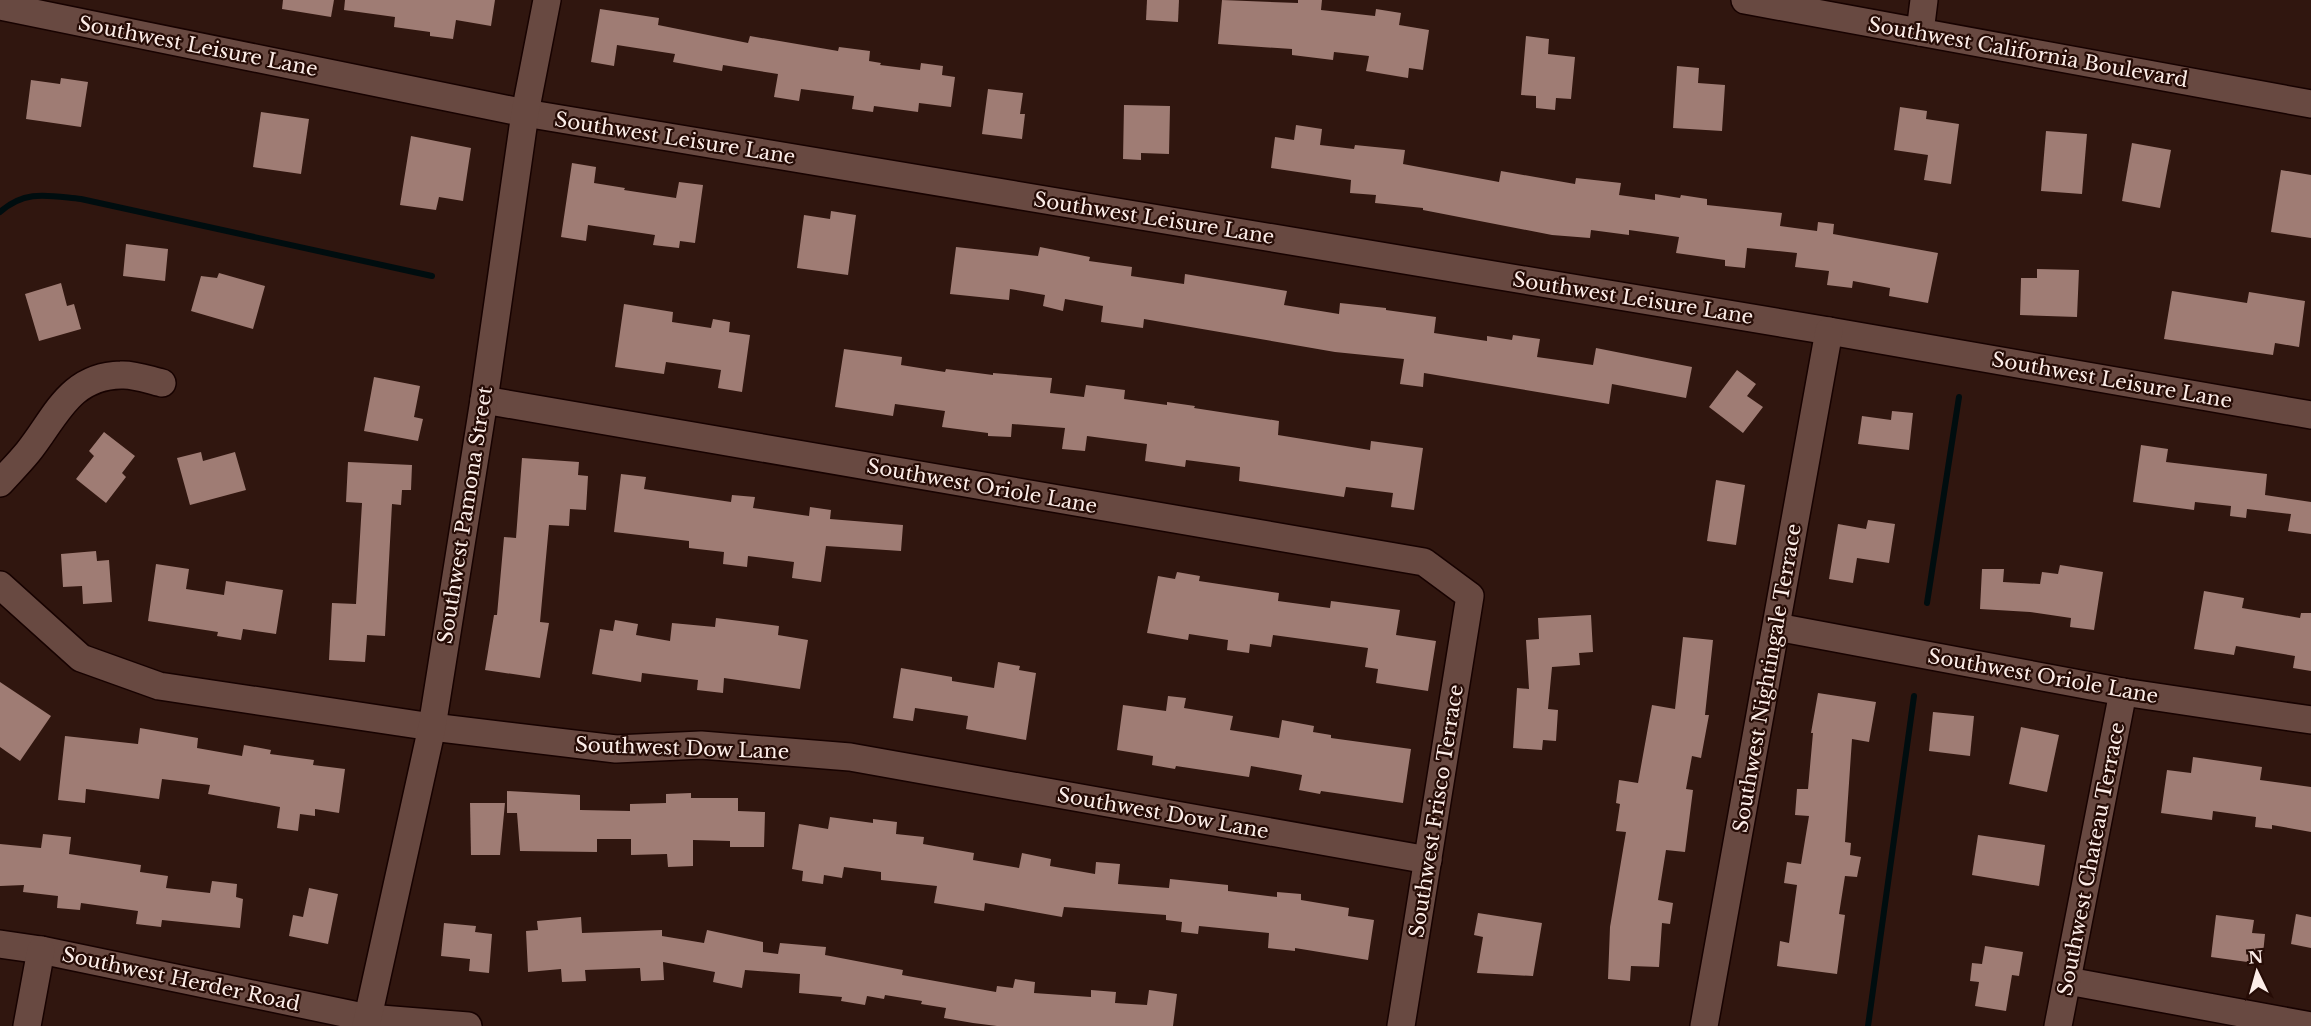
<svg xmlns="http://www.w3.org/2000/svg" width="2311" height="1026" font-family="'Libre Baskerville',serif">
<style>
.lines{fill:none;stroke-linecap:round;stroke-linejoin:round}
.stream{stroke:#000d0f;stroke-width:6}
.building{fill:#9f7c74}
.minor-casing{stroke:#170200;stroke-width:30}
.minor{stroke:#684941;stroke-width:27}
.labels{text-anchor:middle;dominant-baseline:central;stroke-width:4.5;stroke-linejoin:round;paint-order:stroke}
.street-label{font-size:20px;fill:#fcede8;stroke:#260c06}
</style>
<rect width="100%" height="100%" fill="#30160f"/>
<g class="lines">
<!-- stream -->
<g class="stream">
<path d="M0,212C26,189 49,196 81,199L432,276"/>
<polyline points="1927,603 1959,397"/>
<polyline points="1868,1026 1914,696"/>
</g>
</g>
<!-- building -->
<g class="building">
<polygon points="283,0 334,0 331,17 282,9"/>
<polygon points="345,0 495,0 491,26 456,20 453,39 430,36 430,32 394,27 395,17 344,10"/>
<polygon points="1147,0 1179,0 1178,22 1146,20"/>
<polygon points="1222,0 1298,3 1298,0 1322,0 1321,10 1375,16 1376,9 1401,13 1399,25 1429,30 1423,70 1409,68 1408,78 1366,71 1369,56 1334,52 1333,60 1292,55 1292,49 1218,44"/>
<polygon points="600,9 659,18 658,25 748,43 750,36 838,51 839,47 870,51 869,61 881,63 880,65 920,70 921,63 943,66 942,75 955,77 951,107 919,103 918,112 874,106 873,112 852,109 854,96 801,89 799,101 774,97 778,74 723,65 722,71 673,62 675,54 617,45 614,66 591,62"/>
<polygon points="1526,36 1549,39 1548,54 1575,57 1571,99 1556,98 1555,110 1536,108 1536,96 1521,95"/>
<polygon points="1677,66 1699,68 1698,83 1725,85 1722,131 1673,128"/>
<polygon points="61,78 88,82 81,127 26,119 31,80 60,84"/>
<polygon points="988,89 1023,93 1020,114 1025,114 1022,139 982,134"/>
<polygon points="1124,105 1170,106 1169,154 1141,153 1141,160 1123,159"/>
<polygon points="1900,107 1927,111 1926,119 1959,124 1951,184 1924,180 1928,155 1894,150"/>
<polygon points="261,112 309,119 301,174 253,167"/>
<polygon points="1296,125 1322,129 1320,145 1354,149 1355,145 1405,150 1403,164 1499,182 1501,171 1575,184 1576,178 1621,183 1619,195 1655,200 1655,194 1680,198 1681,195 1707,199 1707,205 1782,213 1780,226 1817,231 1818,222 1834,224 1833,234 1938,253 1928,303 1889,296 1890,288 1853,281 1852,288 1827,285 1829,271 1795,267 1797,253 1747,248 1745,268 1725,266 1725,260 1676,253 1679,237 1629,230 1629,235 1591,230 1590,238 1552,235 1423,210 1423,208 1375,203 1376,195 1350,193 1351,180 1271,168 1275,137 1294,140"/>
<polygon points="2046,131 2087,134 2082,194 2041,191"/>
<polygon points="411,136 471,148 463,201 439,197 436,210 400,205"/>
<polygon points="2132,143 2171,150 2160,208 2122,201"/>
<polygon points="572,163 596,167 594,183 625,188 624,190 676,198 679,182 703,185 695,243 680,241 679,248 653,245 655,235 588,225 586,241 561,237"/>
<polygon points="2281,170 2311,175 2311,238 2271,232"/>
<polygon points="831,211 856,215 848,275 797,268 804,215 830,219"/>
<polygon points="126,244 168,249 165,281 123,276"/>
<polygon points="956,247 1038,256 1040,247 1090,257 1089,261 1132,267 1131,276 1184,284 1185,274 1287,291 1284,305 1339,314 1340,303 1386,308 1386,310 1436,317 1434,333 1487,341 1487,336 1512,340 1513,335 1540,339 1537,357 1593,365 1596,348 1692,367 1686,398 1612,384 1609,404 1424,373 1423,387 1400,384 1404,359 1335,352 1144,319 1143,328 1101,322 1103,306 1065,299 1063,311 1043,306 1045,295 1010,289 1009,300 950,294"/>
<polygon points="2037,269 2079,270 2077,317 2020,315 2021,278 2037,278"/>
<polygon points="219,273 265,286 253,329 191,311 201,276 217,278"/>
<polygon points="61,283 67,306 74,304 81,329 39,341 25,294"/>
<polygon points="2172,291 2247,303 2249,292 2305,301 2299,347 2275,343 2273,355 2164,339"/>
<polygon points="624,304 673,312 672,322 711,328 713,319 730,322 729,332 750,335 742,392 718,388 721,370 666,362 664,374 615,367"/>
<polygon points="844,349 902,357 901,365 945,372 946,369 993,375 993,373 1052,378 1050,393 1084,397 1086,385 1125,390 1124,399 1167,405 1167,402 1195,406 1194,408 1279,421 1278,435 1370,450 1371,441 1423,448 1414,510 1391,507 1393,493 1346,487 1344,497 1239,481 1240,467 1186,460 1185,467 1145,461 1147,444 1087,436 1085,451 1062,449 1065,428 1012,424 1011,437 988,436 988,433 942,427 945,411 895,404 893,416 835,407"/>
<polygon points="1737,370 1756,384 1747,396 1763,407 1743,433 1709,407"/>
<polygon points="374,377 420,386 414,417 423,419 418,441 364,431"/>
<polygon points="1892,411 1913,413 1909,450 1858,444 1862,416 1891,420"/>
<polygon points="104,432 135,456 122,473 126,477 106,503 76,479 94,456 89,451"/>
<polygon points="2141,445 2168,449 2166,462 2267,474 2265,495 2311,502 2311,534 2288,531 2291,514 2247,509 2246,518 2230,516 2231,506 2195,502 2194,510 2133,502"/>
<polygon points="201,452 203,461 235,452 246,490 190,505 177,458"/>
<polygon points="522,458 579,462 578,475 588,476 586,510 570,509 569,526 549,525 540,622 549,623 540,678 485,670 494,615 497,615 504,537 516,538"/>
<polygon points="348,462 412,465 411,490 402,490 401,505 392,504 385,636 367,635 365,662 329,660 332,603 356,604 362,503 346,502"/>
<polygon points="621,474 646,477 644,489 731,502 732,495 755,497 753,508 809,516 810,507 831,510 830,519 903,525 901,551 826,546 821,582 792,578 794,562 748,556 747,567 723,564 724,552 689,548 689,541 614,532"/>
<polygon points="1716,480 1745,485 1736,545 1707,541"/>
<polygon points="1868,520 1895,524 1889,563 1857,558 1853,583 1829,579 1838,524 1866,529"/>
<polygon points="96,551 97,561 109,560 112,602 83,604 82,586 63,587 61,554"/>
<polygon points="156,564 189,569 186,589 224,595 226,581 283,590 276,634 243,629 241,640 217,636 218,632 148,621"/>
<polygon points="2060,565 2103,572 2094,630 2070,627 2071,618 2030,612 1980,609 1982,569 2004,569 2003,582 2040,584 2042,572 2058,574"/>
<polygon points="1177,572 1200,576 1199,581 1279,593 1278,601 1330,608 1331,601 1400,610 1396,635 1436,641 1428,691 1376,683 1378,669 1365,667 1368,648 1273,635 1271,647 1250,644 1249,653 1227,650 1228,640 1189,634 1188,640 1147,633 1158,576 1175,579"/>
<polygon points="2204,591 2244,598 2242,608 2300,618 2301,613 2311,613 2311,671 2293,668 2295,656 2236,646 2234,655 2194,649"/>
<polygon points="1591,615 1593,652 1579,653 1580,665 1552,667 1548,709 1558,710 1556,741 1543,740 1542,750 1513,748 1517,688 1529,689 1526,640 1539,639 1538,618"/>
<polygon points="716,618 779,626 778,635 808,640 800,689 724,678 723,693 697,690 698,680 642,673 641,682 592,674 600,629 613,631 615,620 638,624 636,635 670,641 672,623 715,627"/>
<polygon points="1683,637 1713,640 1705,715 1709,715 1701,758 1692,756 1686,789 1693,790 1685,852 1666,850 1658,900 1673,903 1670,924 1662,923 1659,967 1631,966 1630,981 1608,979 1610,927 1626,832 1616,831 1620,804 1616,803 1619,780 1638,783 1652,705 1675,709"/>
<polygon points="998,662 1020,666 1019,670 1036,673 1026,740 966,729 968,716 915,708 913,721 893,718 901,668 952,677 952,681 994,688"/>
<polygon points="0,682 51,716 20,761 0,747"/>
<polygon points="1818,693 1876,702 1869,742 1852,739 1845,842 1851,843 1850,855 1861,857 1857,877 1845,876 1839,914 1845,915 1837,974 1777,966 1780,941 1789,943 1797,885 1784,883 1787,862 1801,864 1809,816 1795,815 1797,789 1808,789 1813,733 1811,733"/>
<polygon points="1168,696 1186,698 1184,708 1233,716 1230,730 1279,738 1282,720 1314,726 1313,732 1331,735 1331,738 1411,749 1403,803 1321,791 1320,794 1299,790 1302,775 1251,766 1249,777 1176,766 1175,769 1152,765 1153,756 1117,750 1123,705 1166,711"/>
<polygon points="1933,712 1974,716 1970,756 1929,751"/>
<polygon points="2021,727 2059,735 2047,792 2009,784"/>
<polygon points="140,728 198,738 197,748 242,756 244,745 271,750 270,754 314,760 313,765 345,769 339,813 315,809 315,816 300,814 298,831 277,828 280,807 208,794 210,785 162,779 159,799 86,789 85,803 58,800 65,736 138,744"/>
<polygon points="2193,757 2262,767 2260,780 2311,787 2311,832 2272,825 2272,829 2255,827 2256,817 2213,811 2212,820 2161,813 2167,770 2191,773"/>
<polygon points="507,791 580,795 580,810 630,811 630,804 666,803 666,794 691,793 691,798 738,798 738,811 765,812 764,847 730,847 730,841 693,840 693,866 668,867 667,854 631,855 631,839 597,839 597,852 520,851 517,813 507,813"/>
<polygon points="470,803 505,803 500,855 471,855"/>
<polygon points="830,817 873,823 873,819 897,822 896,834 924,837 923,844 974,853 973,860 1019,868 1022,853 1051,859 1050,866 1095,874 1096,862 1120,864 1118,884 1169,888 1170,879 1228,885 1228,891 1277,897 1277,892 1301,894 1301,900 1349,908 1348,916 1374,920 1368,960 1295,948 1295,951 1268,948 1269,933 1199,926 1198,934 1181,932 1182,922 1166,920 1166,915 1064,907 1062,917 985,903 984,911 934,903 937,886 881,880 881,872 844,867 842,878 824,875 823,884 802,881 803,871 792,869 799,824 828,829"/>
<polygon points="43,834 71,837 69,854 141,865 140,872 168,876 166,888 210,893 212,881 237,884 236,897 243,899 240,928 162,920 161,927 136,924 138,911 81,903 80,910 57,908 58,896 23,892 24,885 0,886 0,844 41,848"/>
<polygon points="1978,835 2045,845 2039,886 1972,875"/>
<polygon points="309,888 338,894 328,944 289,936 293,915 303,917"/>
<polygon points="1478,913 1542,923 1533,976 1477,973 1483,937 1474,935"/>
<polygon points="2296,914 2311,917 2311,948 2291,944"/>
<polygon points="2216,915 2254,920 2252,933 2265,934 2262,964 2211,957"/>
<polygon points="581,917 582,933 662,930 662,936 704,943 707,930 763,942 763,952 778,954 780,943 826,947 825,955 903,970 902,975 996,992 997,986 1013,988 1015,979 1035,982 1034,993 1091,997 1091,990 1116,992 1115,1003 1147,1005 1149,990 1177,994 1173,1026 997,1026 973,1023 944,1018 946,1008 921,1004 922,1001 885,995 884,999 867,996 865,1005 841,1001 842,997 799,993 800,974 745,970 742,988 713,982 715,972 663,962 664,980 641,981 640,968 585,970 586,981 562,982 561,969 528,972 526,931 538,930 537,921"/>
<polygon points="444,923 476,926 475,932 492,934 489,973 469,971 470,959 441,956"/>
<polygon points="1985,946 2023,952 2019,976 2012,975 2006,1011 1975,1006 1979,982 1970,981 1972,963 1982,964"/>
</g>
<g class="lines">
<!-- minor casing -->
<g class="minor-casing">
<g id="minor">
<polyline points="1745,0 2311,104"/>
<polyline points="0,6 525,113 1829,331 2311,415"/>
<polyline points="1920,32 1924,0"/>
<polyline points="484,400 1424,562 1470,596 1401,1026"/>
<path d="M0,483C9,473 19,463 28,452C56,417 69,376 121,375C134,374 149,380 162,383"/>
<polyline points="0,585 81,658 159,686 432,727 616,749 701,745 850,757 1428,860"/>
<polyline points="1777,627 2123,692 2311,720"/>
<polyline points="0,944 41,950 368,1018 468,1026"/>
<polyline points="2068,981 2311,1026"/>
<polyline points="27,1026 41,950"/>
<polyline points="366,1026 432,727 484,400 525,113 547,0"/>
<polyline points="1704,1026 1829,331"/>
<polyline points="2058,1026 2123,692"/>
</g>
</g>
<!-- minor -->
<use href="#minor" class="minor"/>
</g>
<g class="labels">
<!-- street labels -->
<g class="street-label">
<text transform="translate(198 46) rotate(11)">Southwest Leisure Lane</text>
<text transform="translate(2028 52) rotate(10)">Southwest California Boulevard</text>
<text transform="translate(675 138) rotate(9)">Southwest Leisure Lane</text>
<text transform="translate(1154 218) rotate(9)">Southwest Leisure Lane</text>
<text transform="translate(1633 298) rotate(9)">Southwest Leisure Lane</text>
<text transform="translate(2112 380) rotate(10)">Southwest Leisure Lane</text>
<text transform="translate(982 486) rotate(10)">Southwest Oriole Lane</text>
<text transform="translate(465 515) rotate(-81)">Southwest Pamona Street</text>
<text transform="translate(2043 676) rotate(10)">Southwest Oriole Lane</text>
<text transform="translate(1767 678) rotate(-80)">Southwest Nightingale Terrace</text>
<text transform="translate(682 748) rotate(2)">Southwest Dow Lane</text>
<text transform="translate(1436 811) rotate(-81)">Southwest Frisco Terrace</text>
<text transform="translate(1163 813) rotate(10)">Southwest Dow Lane</text>
<text transform="translate(2091 859) rotate(-79)">Southwest Chateau Terrace</text>
<text transform="translate(181 979) rotate(12)">Southwest Herder Road</text>
</g>
</g>
<!-- north arrow -->
<g transform="translate(2257 972) rotate(355)" stroke="#260c06" stroke-width="4.5" paint-order="stroke">
<path d="M0-4.5L10 22L0 15L-10 22Z" fill="#fcede8"/>
<text y="-9" font-size="16" font-weight="bold" text-anchor="middle" fill="#fcede8">N</text>
</g>
</svg>
